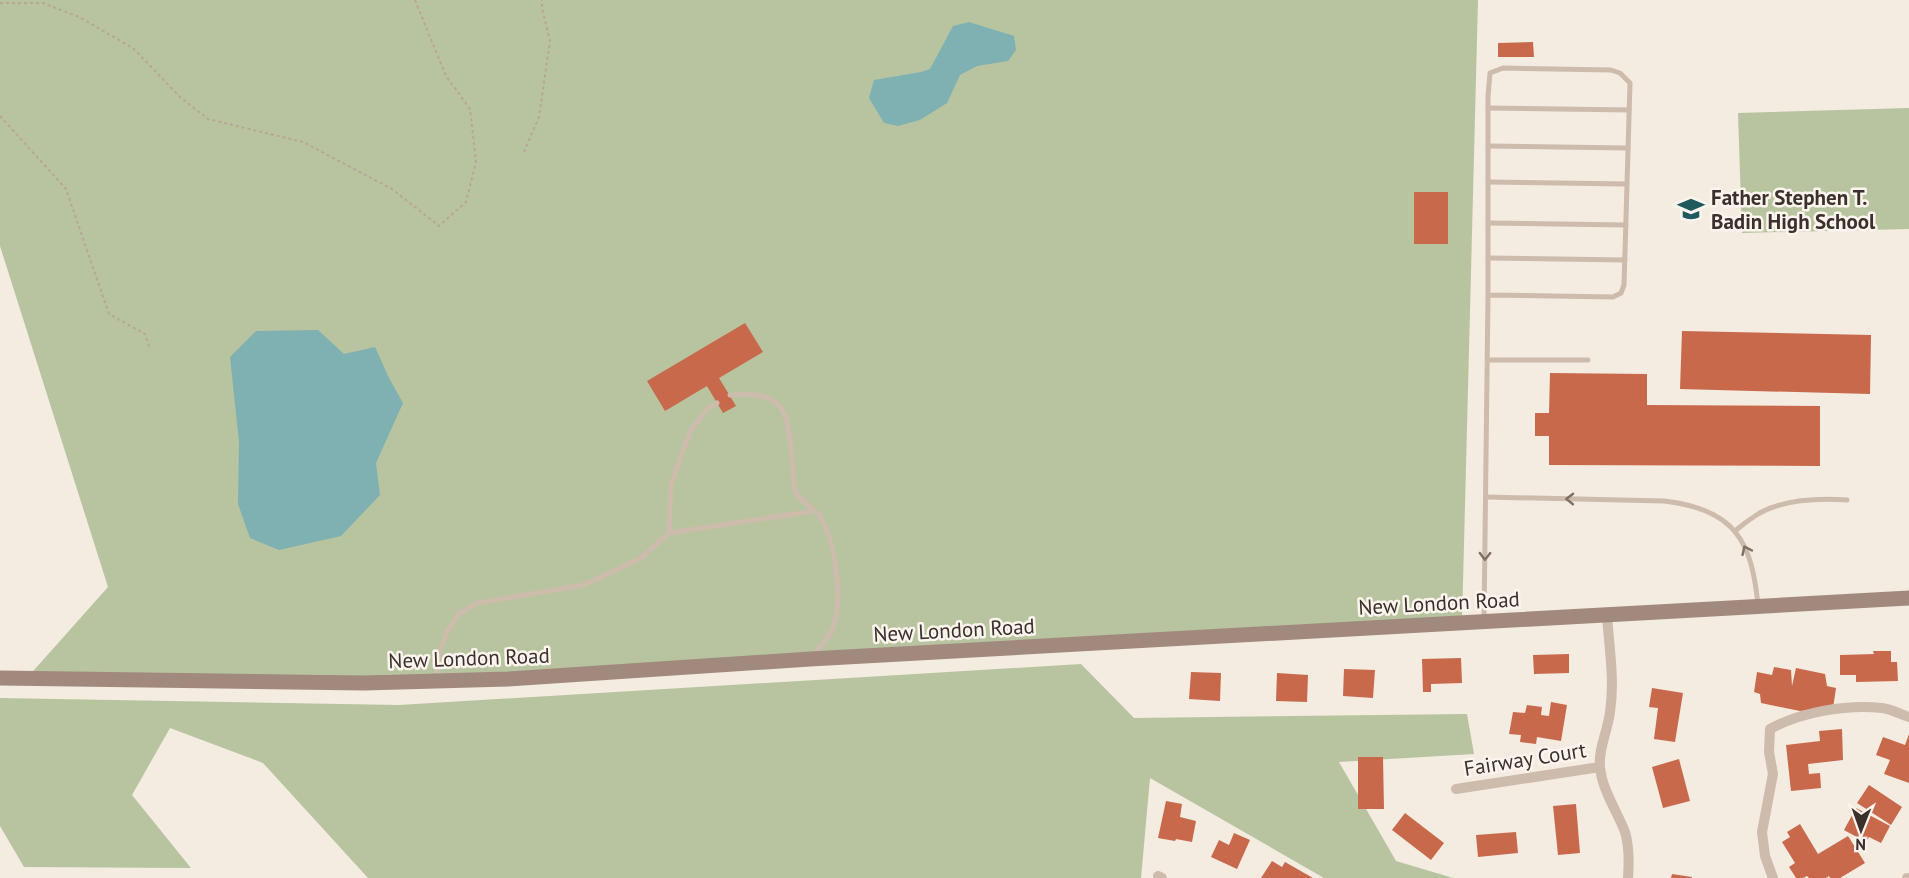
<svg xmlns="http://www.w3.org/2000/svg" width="1909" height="878" font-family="'PT Sans',sans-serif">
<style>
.green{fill:#b8c4a0}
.water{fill:#7fb0b2}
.building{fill:#c8694b}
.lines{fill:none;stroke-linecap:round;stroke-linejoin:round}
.path{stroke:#b9a596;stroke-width:2;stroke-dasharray:3 3;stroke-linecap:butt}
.lane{stroke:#cdbbac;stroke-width:5}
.street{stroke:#cdbbac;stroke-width:10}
.secondary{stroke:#a18a7d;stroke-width:15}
.oneway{stroke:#7d6f65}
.labels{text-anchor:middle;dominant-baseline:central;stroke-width:5;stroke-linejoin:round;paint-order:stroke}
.poi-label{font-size:21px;font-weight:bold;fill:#3b302b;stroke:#fbf5ee;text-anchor:start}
.street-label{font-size:21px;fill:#3b302b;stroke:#fbf5ee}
</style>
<rect width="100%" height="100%" fill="#f4ebe1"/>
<!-- green -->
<g class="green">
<polygon points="0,0 1478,0 1462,622 508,679 27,678 108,587 0,246"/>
<polygon points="1909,108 1909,229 1742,233 1738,113"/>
<polygon points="1081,664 1134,718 1467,714 1474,754 1339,762 1396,861 1453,878 1324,878 1150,778 1141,878 368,878 263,763 170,728 132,795 191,868 24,867 0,826 0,698 399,705"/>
</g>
<!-- water -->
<g class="water">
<polygon points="969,22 1014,36 1016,50 1008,61 977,66 960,75 947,103 920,120 898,126 884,123 869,98 874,80 921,72 930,69 953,26"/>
<polygon points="318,330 344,354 375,347 389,378 403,403 376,463 380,495 341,536 279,550 250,538 238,504 239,442 230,357 256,331"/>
</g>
<!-- building -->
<g class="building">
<polygon points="1533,42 1534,57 1498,57 1498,43"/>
<rect x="1414" y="192" width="34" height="52"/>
<polygon points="745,323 763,352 719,378 736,406 723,413 707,386 665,411 647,381"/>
<polygon points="1682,331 1871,335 1870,394 1680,389"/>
<polygon points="1550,373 1647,374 1647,405 1820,406 1820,466 1549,465 1549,436 1535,436 1535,413 1549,413"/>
<polygon points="1873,651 1891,651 1891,662 1897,662 1898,681 1856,682 1856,675 1840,675 1840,655 1874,654"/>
<polygon points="1569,654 1569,673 1534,674 1533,655"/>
<polygon points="1461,658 1462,683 1431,684 1431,692 1423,692 1422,659"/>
<polygon points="1774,667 1791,670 1792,686 1796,668 1825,674 1827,686 1836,688 1833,708 1800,711 1761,703 1760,694 1754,692 1757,672 1772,675"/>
<polygon points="1344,669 1375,670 1373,698 1343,696"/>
<polygon points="1191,672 1221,673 1220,701 1189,699"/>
<polygon points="1277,673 1308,675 1307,702 1276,701"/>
<polygon points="1652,688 1683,693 1675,742 1654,739 1658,708 1649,707"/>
<polygon points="1551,702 1567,705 1561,741 1537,737 1536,744 1520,742 1521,735 1509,734 1513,712 1525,713 1527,705 1542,707 1541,715 1549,716"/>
<polygon points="1842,729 1843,760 1808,764 1809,774 1820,773 1821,788 1791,791 1786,745 1820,741 1819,731"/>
<polygon points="1909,734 1909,783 1884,774 1890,760 1876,755 1883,737 1905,745"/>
<polygon points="1358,757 1383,757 1384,809 1358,809"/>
<polygon points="1679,759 1690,801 1663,808 1652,767"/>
<polygon points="1869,785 1902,807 1891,825 1857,803"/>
<polygon points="1166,801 1182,804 1180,817 1196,821 1192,842 1176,839 1175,841 1158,838"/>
<polygon points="1576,804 1580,853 1558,855 1553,806"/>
<polygon points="1856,808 1890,826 1881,843 1869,837 1866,842 1844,830"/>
<polygon points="1405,813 1444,843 1431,860 1392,830"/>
<polygon points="1800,824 1818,854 1848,836 1865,863 1840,878 1830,878 1829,876 1826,878 1809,878 1807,876 1803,878 1796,878 1789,867 1795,863 1782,842 1790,837 1787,832"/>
<polygon points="1516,832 1518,853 1478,857 1476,835"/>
<polygon points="1234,833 1250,840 1237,869 1211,857 1219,840 1229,845"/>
<polygon points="1272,861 1282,867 1285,862 1313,878 1261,878"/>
<polygon points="1672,874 1692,877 1692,878 1671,878"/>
</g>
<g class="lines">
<!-- path -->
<g class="path">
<polyline points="0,3 43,3 79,17 133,48 180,97 208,119 303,142 392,189 439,226 466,202 476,162 470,109 446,76 415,0"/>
<polyline points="0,116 66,189 109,314 145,334 150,349"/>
<polyline points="524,152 539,117 550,41 542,8 542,0"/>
</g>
<!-- lane -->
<g class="lane">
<polyline points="1488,108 1629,110"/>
<polyline points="1488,146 1628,148"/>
<polyline points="1488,182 1627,184"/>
<polyline points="1488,223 1626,225"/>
<polyline points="1488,258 1625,260"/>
<polyline points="1488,360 1588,360"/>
<path d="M730,395C793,389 787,419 793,469C794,476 793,486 796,492C800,502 815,508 821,518C836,544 845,607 830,634C826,641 818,649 813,655"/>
<path d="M1486,497L1664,501C1734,509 1752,540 1758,606"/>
<path d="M1735,531C1742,525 1750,519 1758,514C1784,499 1818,498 1847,500"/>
<polyline points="669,533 814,511"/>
<polyline points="1484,620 1488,295 1488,96 1490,73 1503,68 1611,70 1620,73 1630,83 1624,285 1621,293 1613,297 1488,295"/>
<polyline points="436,680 440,650 448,630 459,614 477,603 584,585 641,558 669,533 671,485 683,450 691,430 707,409 717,403"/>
</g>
<!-- street -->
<g class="street">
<path d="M1607,615C1609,647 1615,680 1610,712C1608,730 1598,749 1600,767C1602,790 1617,811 1625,832C1629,845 1629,864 1628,878"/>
<polyline points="1456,789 1600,767"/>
<polyline points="1158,876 1162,878"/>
<path d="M1773,878L1765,856L1762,832L1773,774L1769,752L1770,729C1801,712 1847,704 1882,708C1891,709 1900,714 1909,717"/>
<polyline points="1907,878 1909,878"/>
</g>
<!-- secondary -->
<polyline class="secondary" points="0,678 364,683 508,679 810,659 1909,598"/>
</g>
<!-- one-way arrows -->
<defs><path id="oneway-chevron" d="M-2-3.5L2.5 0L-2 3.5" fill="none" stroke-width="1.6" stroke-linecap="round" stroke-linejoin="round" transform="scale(1.5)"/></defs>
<g class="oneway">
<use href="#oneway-chevron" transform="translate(1570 499) rotate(-179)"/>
<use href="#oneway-chevron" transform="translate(1746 550) rotate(-115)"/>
<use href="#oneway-chevron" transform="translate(1485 556) rotate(91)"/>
</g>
<!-- icons -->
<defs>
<g id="school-bare" transform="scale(2.07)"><path d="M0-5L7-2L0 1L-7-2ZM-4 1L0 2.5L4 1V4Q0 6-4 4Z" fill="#1f5a5e" stroke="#fbf5ee" stroke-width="2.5" paint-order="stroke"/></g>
</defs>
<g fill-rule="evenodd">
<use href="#school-bare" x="1691" y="209"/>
</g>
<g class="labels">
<!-- poi labels -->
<g class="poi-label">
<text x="1711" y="197">Father Stephen T.<tspan x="1711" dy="24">Badin High School</tspan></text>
</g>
<!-- street labels -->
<g class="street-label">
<text transform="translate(1439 603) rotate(-3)">New London Road</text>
<text transform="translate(954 630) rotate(-3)">New London Road</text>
<text transform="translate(469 658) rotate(-2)">New London Road</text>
<text transform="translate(1525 759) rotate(-9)">Fairway Court</text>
</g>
</g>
<!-- north arrow -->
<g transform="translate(1861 830) rotate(181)" stroke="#fbf5ee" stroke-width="4.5" paint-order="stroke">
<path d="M0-4.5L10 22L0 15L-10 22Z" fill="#3b302b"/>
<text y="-9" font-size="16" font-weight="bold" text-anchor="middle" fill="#3b302b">N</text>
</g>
</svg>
